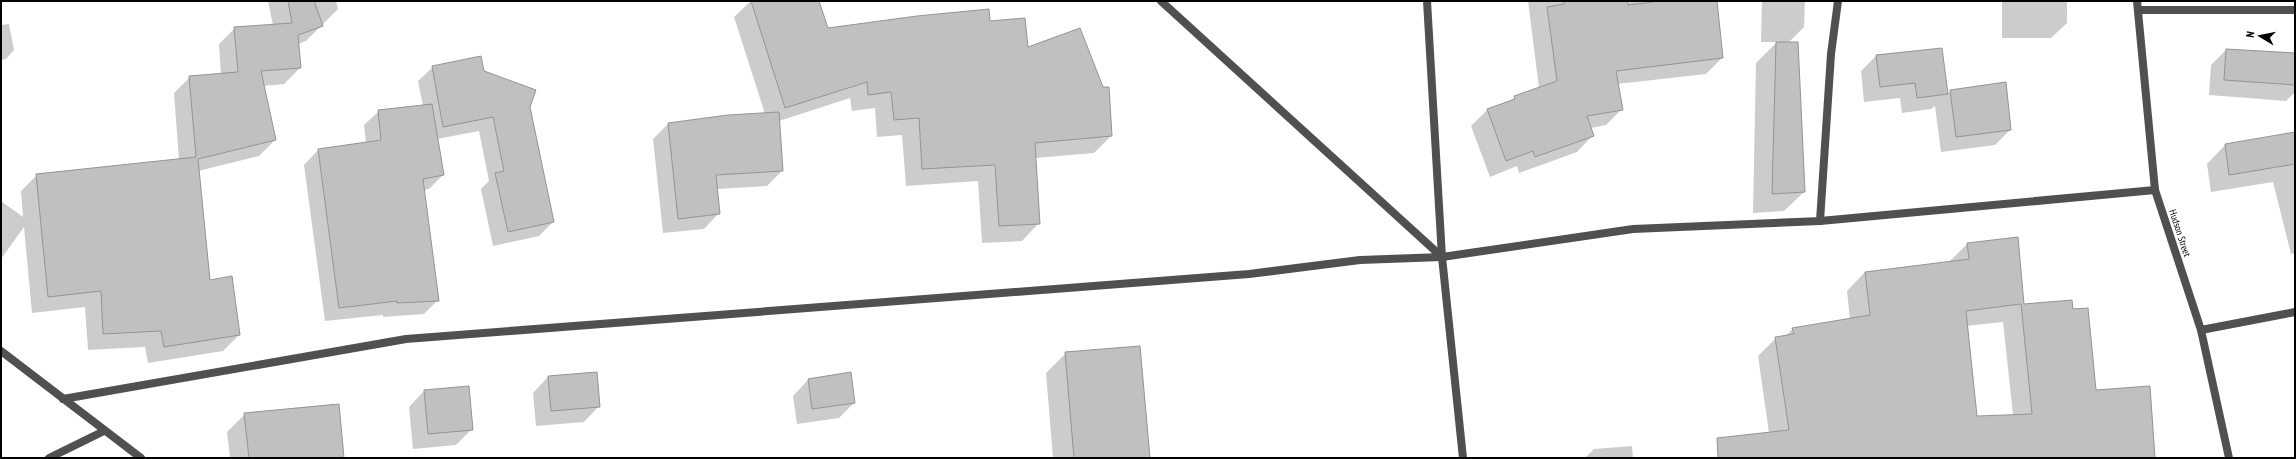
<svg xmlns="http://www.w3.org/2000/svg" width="2296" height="459" font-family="'PT Sans Narrow',sans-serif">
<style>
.shadow{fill:#0003;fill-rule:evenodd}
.building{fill:#c0c0c0;stroke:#949494;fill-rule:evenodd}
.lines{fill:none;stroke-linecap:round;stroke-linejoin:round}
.minor{stroke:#505050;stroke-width:8}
.labels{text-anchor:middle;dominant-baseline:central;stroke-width:3;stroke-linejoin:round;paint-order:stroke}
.street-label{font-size:10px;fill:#000;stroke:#fff}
</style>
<rect width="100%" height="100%" fill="#fff"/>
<!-- shadow -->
<g class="shadow">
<polygon points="268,1 336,1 338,9 306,41 298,44 300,68 284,84 263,86 275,140 259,156 198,171 209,281 239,335 223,351 148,363 145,347 88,350 85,307 32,313 24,227 1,259 1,201 23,217 21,191 37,175 179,160 174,93 190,77 221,75 219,44 235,28 273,25"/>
<polygon points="751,1 818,1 827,30 989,22 1027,48 1111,136 1094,153 1035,158 1039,223 1022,241 982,243 978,181 906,186 902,135 877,137 875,108 852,111 850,98 779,121 782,171 767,186 717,189 719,213 704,229 663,233 653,139 668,124 765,114 734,17"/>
<polygon points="1528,1 1646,1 1647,4 1668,1 1715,1 1722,58 1706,74 1617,84 1622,109 1606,125 1591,128 1593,135 1577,152 1519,173 1517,166 1490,177 1471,126 1487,110 1539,88"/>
<polygon points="1762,1 1805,1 1804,27 1788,43 1804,192 1784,211 1753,213 1756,63 1777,42 1761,42"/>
<polygon points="2002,1 2067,1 2067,23 2051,38 2002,38"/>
<polygon points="9,24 14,50 6,59 1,60 1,25"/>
<polygon points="2226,50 2295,54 2295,92 2286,101 2209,95 2211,65"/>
<polygon points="1876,56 1947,94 1950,91 2010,130 1995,145 1941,152 1935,106 1931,109 1902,113 1900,98 1864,102 1861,71"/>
<polygon points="433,67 483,72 529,107 553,222 539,236 493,246 481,189 489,181 479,131 437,139 443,175 429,189 424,190 438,300 424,314 383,317 383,315 325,321 304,165 318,150 366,143 364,125 379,111 423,106 418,81"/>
<polygon points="2295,133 2295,253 2291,254 2273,182 2211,192 2207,164 2225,145"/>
<path d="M1967,244L2023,305L2072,311L2096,391L2154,458H1733L1769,433L1758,356L1776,338L1785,336L1793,329L1850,320L1847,291L1865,272L1949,262ZM2003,322L2013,415L1976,417L1966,326Z"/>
<polygon points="1066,353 1149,458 1053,458 1046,373"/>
<polygon points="548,377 599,406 584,422 536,426 533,393"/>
<polygon points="808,380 854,403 839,418 797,424 793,396"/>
<polygon points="424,391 472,429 456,445 413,449 409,407"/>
<polygon points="245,414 343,458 230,458 227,432"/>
<polygon points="1632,446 1633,458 1585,458 1594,449"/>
</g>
<!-- building -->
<g class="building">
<polygon points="288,1 314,1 323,26 298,35 301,68 261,71 276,140 198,159 210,280 232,276 240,335 164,347 161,331 103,334 101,291 48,297 36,174 196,157 189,76 238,72 234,27 292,23"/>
<polygon points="751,1 819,1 828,28 917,16 989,9 990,21 1025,18 1028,47 1080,28 1103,87 1109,87 1112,136 1035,143 1040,224 999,226 995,165 922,169 919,118 894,120 891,92 868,95 867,82 785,108"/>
<polygon points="1564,1 1627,1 1628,5 1661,1 1717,1 1723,58 1616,71 1623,110 1587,116 1594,136 1535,157 1533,151 1506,161 1487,109 1515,99 1514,96 1557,81 1547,7 1564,4"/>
<polygon points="1776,42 1798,42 1805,192 1772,194"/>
<polygon points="1942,48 1948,94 1917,98 1915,83 1880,87 1876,55"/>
<polygon points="2226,49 2295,53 2295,85 2224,80"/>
<polygon points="481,56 484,71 536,90 530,107 554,222 508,232 495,173 504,171 493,117 443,127 432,66"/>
<polygon points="2006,82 2011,130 1956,137 1950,90"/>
<polygon points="432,104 444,175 423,179 439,301 397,303 397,301 339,308 318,149 381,140 378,110"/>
<polygon points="779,112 783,171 716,175 720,214 678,219 668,123 728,115"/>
<polygon points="2295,132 2295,164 2229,175 2225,144"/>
<path d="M2018,237L2024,304L2072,300L2073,309L2088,308L2096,390L2150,386L2155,458H1718L1717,438L1789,430L1775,337L1794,334L1792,328L1870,315L1865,272L1969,259L1967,243ZM2021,304L2032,414L1977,416L1966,311Z"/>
<polygon points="1140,346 1150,458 1074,458 1065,352"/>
<polygon points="597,372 600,407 551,411 548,376"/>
<polygon points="851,372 855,403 812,409 808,379"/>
<polygon points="469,386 473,430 428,434 424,390"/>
<polygon points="339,404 344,458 249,458 244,413"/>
</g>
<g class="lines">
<!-- minor -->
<g class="minor">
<polyline points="1161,1 1442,257"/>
<polyline points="1427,1 1442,257 1463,458"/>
<polyline points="2137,1 2155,190 2201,330 2229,458"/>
<polyline points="2139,10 2295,10"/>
<polyline points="1820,221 1831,54 1838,1"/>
<polyline points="2201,330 2295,312"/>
<polyline points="1,351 141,458"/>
<polyline points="63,399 406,339 1249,274 1360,260 1442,257 1633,229 1820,221 2155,190"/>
<polyline points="49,458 104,431"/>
</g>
</g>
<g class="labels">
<!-- street labels -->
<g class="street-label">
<text transform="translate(2180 233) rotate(72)">Hudson Street</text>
</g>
</g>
<!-- border -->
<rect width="2296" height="459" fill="none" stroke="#000000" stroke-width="4"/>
<!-- north arrow -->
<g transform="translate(2260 36) rotate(280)" stroke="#ffffff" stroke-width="3" paint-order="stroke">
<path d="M0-3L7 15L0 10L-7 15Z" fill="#000000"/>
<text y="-6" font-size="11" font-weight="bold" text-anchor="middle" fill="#000000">N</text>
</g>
</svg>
